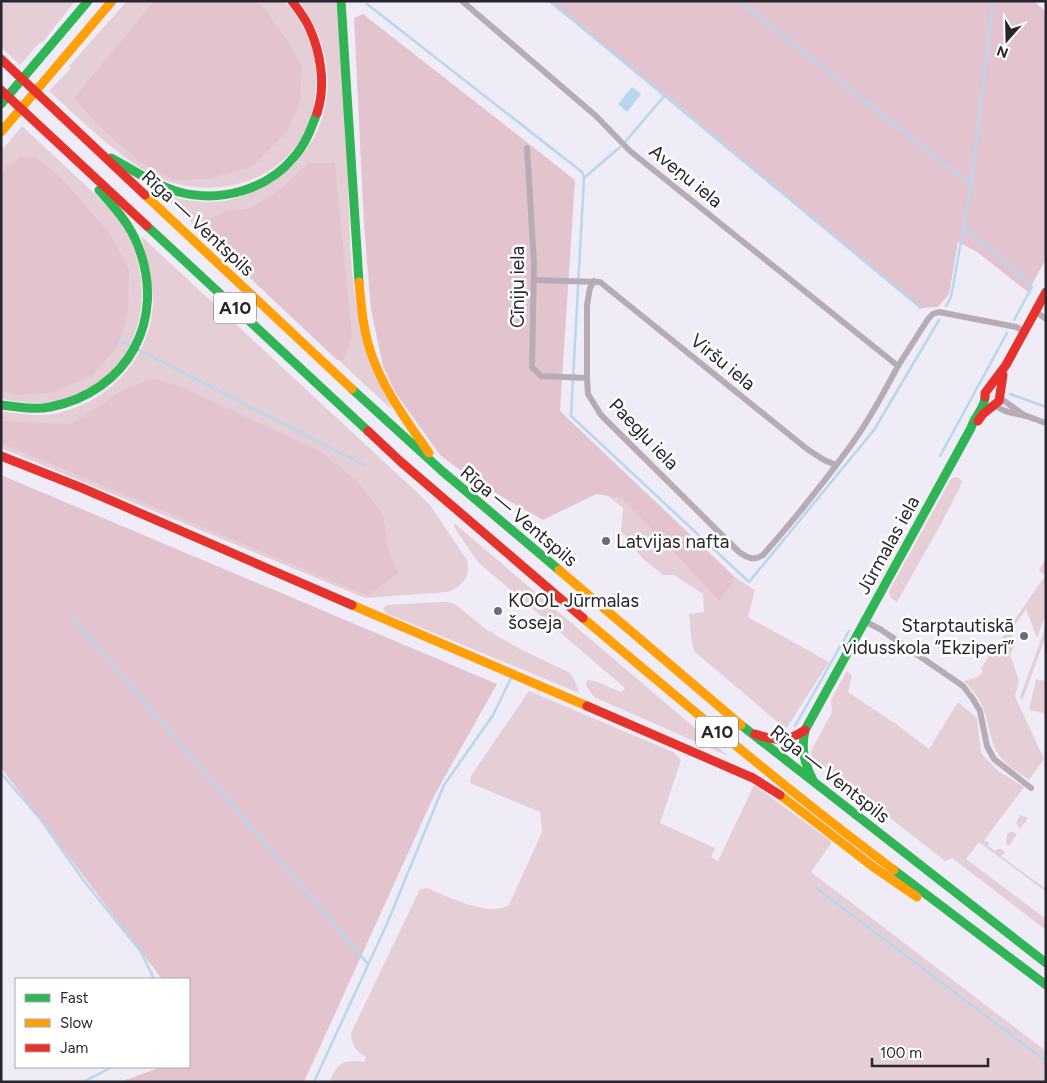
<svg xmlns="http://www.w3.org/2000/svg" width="1047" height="1083" font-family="Figtree,sans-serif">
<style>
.green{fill:#e6ced7}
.forest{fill:#e3c4ce}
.water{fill:#b7d6ef}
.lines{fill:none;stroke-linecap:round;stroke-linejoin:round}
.stream{stroke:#b7d6ef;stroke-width:2.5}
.street{stroke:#b7acb6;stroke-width:6}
.fast{stroke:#30b455;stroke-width:9}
.slow{stroke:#ff9f0a;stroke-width:9}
.jam{stroke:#e5322d;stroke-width:9}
.poi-dot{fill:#6f6b75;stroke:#fff;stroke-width:2}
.labels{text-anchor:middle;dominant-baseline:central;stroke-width:5;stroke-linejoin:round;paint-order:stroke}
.shield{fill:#fff;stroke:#69666d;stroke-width:1}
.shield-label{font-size:18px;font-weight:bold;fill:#29252f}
.street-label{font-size:19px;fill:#29252f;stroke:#fff}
.poi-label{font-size:19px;fill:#29252f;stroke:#fff;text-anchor:start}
</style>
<rect width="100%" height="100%" fill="#f0ecf7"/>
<!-- green -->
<g class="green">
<polygon points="1,1 75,1 42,43 40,42 20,65 1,47"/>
<path d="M127,1H284C306,24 317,52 316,83C315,162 244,202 173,183C132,172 80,119 49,91L71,68L69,66Z"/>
<path d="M299,1H336C340,52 344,103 347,153C351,239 345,329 391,405V409L160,193C180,200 202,204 224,201C240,198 256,192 270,183C336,143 345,61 299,1Z"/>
<path d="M22,126C42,144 61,163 81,181C97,196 115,211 126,231C161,298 137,378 62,400C42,406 21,402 1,399V148L3,146L4,148Z"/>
<path d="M141,236L421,496L430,505L467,560C471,576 463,586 448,592L365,598L1,448V411C21,414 43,418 62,412C112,399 150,356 153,305C154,287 146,254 141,236Z"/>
<path d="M954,477L959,478L962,482C957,496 948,508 942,522L897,602C892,599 889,597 889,591L951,479Z"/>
<polygon points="607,495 621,498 720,600 736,578 755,590 748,617 829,662 786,729 695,652 692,644 689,614 704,612 703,594 674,575 663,575 642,558 621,531 623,508"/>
<path d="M454,523L728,756L594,697L586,686L587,680C600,680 609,689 622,692L625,688L478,562L454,527Z"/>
<path d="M1046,558V614L1037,638L1026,609L1011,631L1015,645L1010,654L1019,681L1015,696L1044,759L1029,780C1020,773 1008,767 1001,758C988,742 990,721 981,703C977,694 970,688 964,681L977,677L983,672L981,668L1045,576L1039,570Z"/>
<polygon points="440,602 449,602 455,604 487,630 520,649 570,673 575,681 579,693 386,613 383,608 387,605"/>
<polygon points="1046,626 1046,636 1022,701 1020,697"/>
<polygon points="847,671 852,676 848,692 896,724 929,749 958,702 977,718 981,753 998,771 1024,787 983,842 986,841 989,843 988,846 995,851 997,849 1001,849 1005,852 1001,856 1046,889 1046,892 979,842 966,859 1046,919 1046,930 952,858 945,861 812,757 811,751 832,712 831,700"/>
<polygon points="1036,679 1046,681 1046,714 1029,710"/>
<path d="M529,691L673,752L681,760L660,823L715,848L711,857L718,861L754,785L832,842L811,872L1046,1051V1082H330C336,1062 345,1059 364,1062L366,1057C355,1051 352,1045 351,1033L420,889L427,888C447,896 489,918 509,905L542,832L540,812L470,783L471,776Z"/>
<polygon points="1020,815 1028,818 1020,829 1016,823"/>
<polygon points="1010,832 1013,832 1017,834 1009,846 1006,844 1007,834"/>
</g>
<!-- forest -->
<g class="forest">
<polygon points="154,1 256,1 263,7 288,41 302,67 300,100 287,132 253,166 210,179 172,180 141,163 103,130 74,98"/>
<polygon points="547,1 1034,1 1046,12 1046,259 1028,292 977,252 958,242 949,294 938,307 921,308 667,96"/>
<polygon points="363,14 575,180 560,411 736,578 720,601 621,498 596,494 543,520 476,482 440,455 395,392 383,366 371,310 364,225 354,18"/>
<polygon points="35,157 61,178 109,232 129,269 128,314 118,346 93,375 52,393 16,395 1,391 1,171 19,158"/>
<polygon points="309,163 335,163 352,335 344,360 337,360 196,227 210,218 227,211 250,208 282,188"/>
<polygon points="152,378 181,387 320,451 357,481 383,514 389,553 398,573 368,596 1,443 1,421 71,424 127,388"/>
<polygon points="1,475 497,684 434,796 304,1082 120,1082 156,1069 156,1067 189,1067 189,979 162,979 1,768"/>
</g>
<!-- water -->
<polygon class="water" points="632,87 641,94 627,112 618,104"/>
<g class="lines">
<!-- stream -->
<g class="stream">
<polyline points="331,1 331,2"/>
<polyline points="550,1 921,308"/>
<polyline points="739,1 971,185"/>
<polyline points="367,4 582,172 584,178 571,416 749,582 874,430 939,320"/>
<polyline points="625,142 665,95"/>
<polyline points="584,178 620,147"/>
<polyline points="964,228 1022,276 1032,287 1014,320"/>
<polyline points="946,306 951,297 971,186 993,1"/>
<polyline points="119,340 130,346"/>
<polyline points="139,350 366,466"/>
<polyline points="1010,394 1046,407"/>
<polyline points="940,456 1007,333"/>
<polyline points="72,617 368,964"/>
<polyline points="795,726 849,631"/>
<polyline points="1,773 41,820 84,881 141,952 154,979"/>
<polyline points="816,888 1046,1061"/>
<polyline points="83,1082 112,1067"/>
<polyline points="314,1082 386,926 444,785 493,715 511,678"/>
</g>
<!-- street -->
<g class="street">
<polyline points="462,1 596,116 630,151 898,366 928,319 933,314 939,312 1016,327 1024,331"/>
<polyline points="527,148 534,263 532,367 541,376 587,378"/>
<polyline points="534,280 600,282 807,449 824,460 836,465"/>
<path d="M594,281L590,288L587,305V378L588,394L601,415L739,552C748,558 753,561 763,555C793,521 822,485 849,448C868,422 883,394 898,366"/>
<polyline points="1035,311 1046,319"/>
<polyline points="1000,398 1024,415"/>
<path d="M995,405C1004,413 1015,413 1026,416C1033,418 1039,421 1046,423"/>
<polyline points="864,621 880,629 963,686 973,699 980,711 987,746 994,759 1031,788"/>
</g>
<!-- fast -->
<g class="fast">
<polyline points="341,1 359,282"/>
<polyline points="1,104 88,1"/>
<path d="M111,158C133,170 155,185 179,192C220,203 267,190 294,157C305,145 311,129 317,113"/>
<polyline points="147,226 368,431"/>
<polyline points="352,389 442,471 559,570"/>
<path d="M1,405C17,407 34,410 50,407C128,392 167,319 138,246C130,224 114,207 99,190"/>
<polyline points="741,725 1046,963"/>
<path d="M813,780C804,763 801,749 805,730L971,428C974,417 985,408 985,397"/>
<polyline points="894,870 1046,985"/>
</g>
<!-- slow -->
<g class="slow">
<polyline points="1,132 112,1"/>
<polyline points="145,195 352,389"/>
<path d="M359,282C361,305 363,328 370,350C382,388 407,421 429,453"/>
<polyline points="559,570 741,725"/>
<polyline points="352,605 587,706"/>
<path d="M583,618C685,704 787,790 894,870"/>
<polyline points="780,795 872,866 917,897"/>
</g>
<!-- jam -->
<g class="jam">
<path d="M292,1C298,9 305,18 309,27C321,53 326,86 317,113"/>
<polyline points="1,59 145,195"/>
<polyline points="1,90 147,226"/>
<polyline points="985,397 985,393 1006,365 1046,292"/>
<polyline points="978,421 983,414 999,401 1003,375"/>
<polyline points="368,431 401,462 583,618"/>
<polyline points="1,456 82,488 352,605"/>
<polyline points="587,706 753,778 780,795"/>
<path d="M755,734C776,741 786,743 805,730"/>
</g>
</g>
<!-- markers -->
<g class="poi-dot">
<circle cx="606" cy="541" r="5"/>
<circle cx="498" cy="611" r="5"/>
<circle cx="1024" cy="636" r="5"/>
</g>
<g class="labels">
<!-- shield labels -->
<g class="shield">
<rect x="214" y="292.5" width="42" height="31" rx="4"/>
<rect x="696" y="716.5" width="42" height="31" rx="4"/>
</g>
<g class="shield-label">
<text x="235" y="308">A10</text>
<text x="717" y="732">A10</text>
</g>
<!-- street labels -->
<g class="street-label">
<text transform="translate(686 176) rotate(39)">Aveņu iela</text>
<text transform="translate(198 223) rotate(43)">Rīga — Ventspils</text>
<text transform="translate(517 287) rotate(-90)">Cīniju iela</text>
<text transform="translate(723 362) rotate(39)">Viršu iela</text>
<text transform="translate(644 434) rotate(46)">Paegļu iela</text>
<text transform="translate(519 516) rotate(40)">Rīga — Ventspils</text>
<text transform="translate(888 545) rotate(-61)">Jūrmalas iela</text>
<text transform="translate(830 774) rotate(38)">Rīga — Ventspils</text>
</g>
<!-- poi labels -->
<g class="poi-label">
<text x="616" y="541">Latvijas nafta</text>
<text x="508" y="600">KOOL Jūrmalas<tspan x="508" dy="22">šoseja</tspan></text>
<text x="1014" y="625" text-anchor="end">Starptautiskā<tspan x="1014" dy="22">vidusskola “Ekziperī”</tspan></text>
</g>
</g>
<!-- border -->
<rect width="1047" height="1083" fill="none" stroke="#29252f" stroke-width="5"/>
<!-- legend -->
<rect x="15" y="978" width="175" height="90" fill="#ffffff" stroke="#a9a8ac"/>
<rect x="25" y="994" width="25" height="8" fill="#30b455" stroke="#a9a8ac"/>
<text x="60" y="1003" font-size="15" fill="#29252f">Fast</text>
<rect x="25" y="1019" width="25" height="8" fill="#ff9f0a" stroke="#a9a8ac"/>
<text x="60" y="1028" font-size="15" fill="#29252f">Slow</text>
<rect x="25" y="1044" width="25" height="8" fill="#e5322d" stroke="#a9a8ac"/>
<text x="60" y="1053" font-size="15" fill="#29252f">Jam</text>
<!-- north arrow -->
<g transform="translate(1007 40) rotate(200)" stroke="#ffffff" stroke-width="4" paint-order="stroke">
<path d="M0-4L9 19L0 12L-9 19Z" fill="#29252f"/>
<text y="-8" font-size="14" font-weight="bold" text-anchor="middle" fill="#29252f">N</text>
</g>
<!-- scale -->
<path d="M872 1058v8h116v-8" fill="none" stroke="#29252f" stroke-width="2.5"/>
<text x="880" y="1058" font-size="15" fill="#29252f" stroke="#ffffff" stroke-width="4" paint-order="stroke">100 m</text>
</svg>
